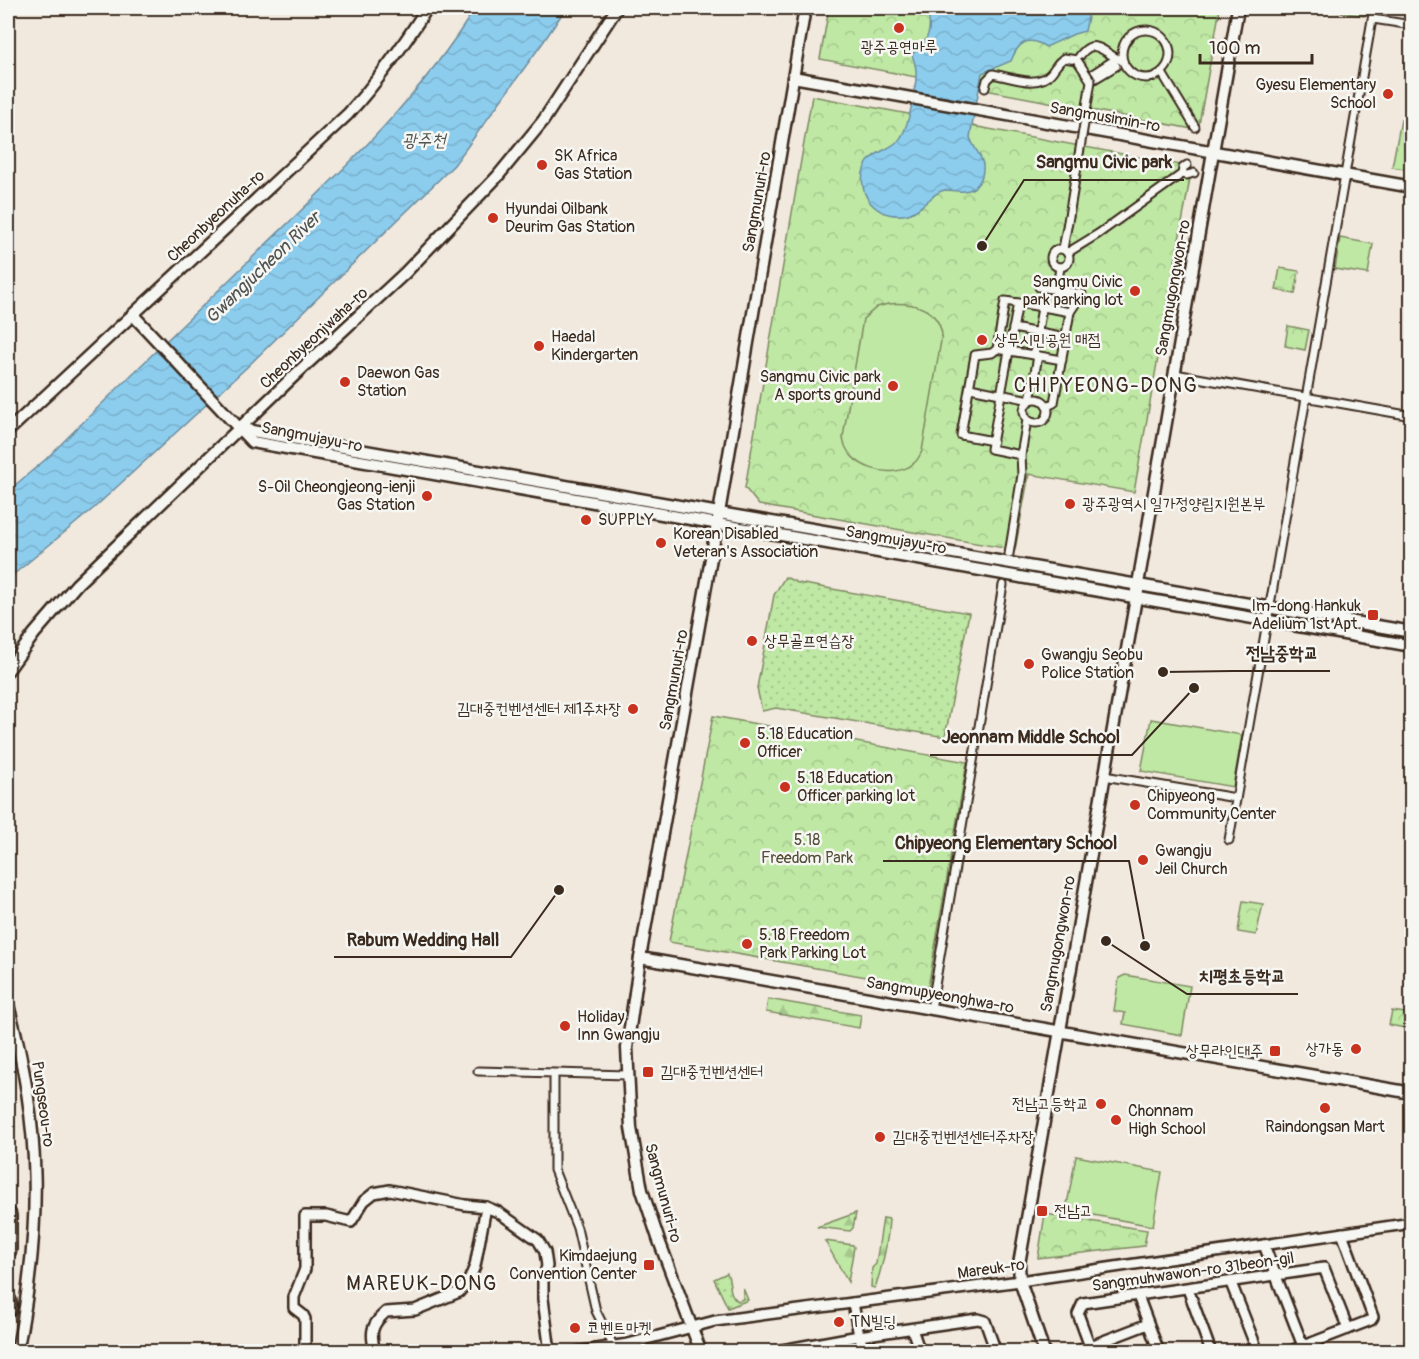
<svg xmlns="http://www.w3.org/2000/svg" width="1419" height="1359" font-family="Pangolin,'Poor Story',sans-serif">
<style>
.grass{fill:url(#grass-dots);stroke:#7d8961;stroke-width:1.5}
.forest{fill:url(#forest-firs);stroke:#7d8961;stroke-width:1.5}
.park{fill:url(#park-crowns);stroke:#7d8961;stroke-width:1.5}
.pitch{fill:#bfe8a4;stroke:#7d8961;stroke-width:1.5}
.water{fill:url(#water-waves);stroke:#6c8c9b;stroke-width:1.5}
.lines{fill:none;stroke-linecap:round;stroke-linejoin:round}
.pedestrian-casing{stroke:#3b2a1e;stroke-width:11}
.minor-casing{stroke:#3b2a1e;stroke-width:14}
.tertiary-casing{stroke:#3b2a1e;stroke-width:15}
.secondary-casing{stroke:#3b2a1e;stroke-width:16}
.primary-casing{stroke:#3b2a1e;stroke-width:18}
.trunk-casing{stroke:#3b2a1e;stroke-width:20}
.pedestrian{stroke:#f6f6f2;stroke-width:7}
.minor{stroke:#f6f6f2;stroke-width:9}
.tertiary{stroke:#f6f6f2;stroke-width:10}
.secondary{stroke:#f6f6f2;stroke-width:12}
.primary{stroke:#f6f6f2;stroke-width:14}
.trunk{stroke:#f6f6f2;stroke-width:15}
.pedestrian-bridge-casing{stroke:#3b2a1e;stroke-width:11;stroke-linecap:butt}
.pedestrian-bridge{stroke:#f6f6f2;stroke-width:7}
.poi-dot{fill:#c8321e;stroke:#f6f6f2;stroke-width:2}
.labels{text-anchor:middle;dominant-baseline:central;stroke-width:5;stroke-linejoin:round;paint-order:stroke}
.poi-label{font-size:16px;fill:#3b2a1e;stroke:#f6f6f2;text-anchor:start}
.street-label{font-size:16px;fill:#3b2a1e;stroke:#f6f6f2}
.park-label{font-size:16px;fill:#555039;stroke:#f6f6f2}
.water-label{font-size:18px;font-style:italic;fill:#4f5352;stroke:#f6f6f2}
.quarter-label{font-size:20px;letter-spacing:1.5px;fill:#3b2a1e;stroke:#f6f6f2}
.leader{fill:none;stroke:#3b2a1e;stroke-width:2}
.callout-dot{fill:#3b2a1e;stroke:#f6f6f2;stroke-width:2}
.callout-label{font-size:18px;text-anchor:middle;font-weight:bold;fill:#3b2a1e;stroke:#f6f6f2;stroke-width:5;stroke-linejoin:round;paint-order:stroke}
</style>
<defs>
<pattern id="grass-dots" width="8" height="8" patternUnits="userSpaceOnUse" patternTransform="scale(1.5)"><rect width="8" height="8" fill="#bfe8a4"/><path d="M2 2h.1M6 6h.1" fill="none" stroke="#a5c78d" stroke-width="1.8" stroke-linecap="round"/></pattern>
<pattern id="forest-firs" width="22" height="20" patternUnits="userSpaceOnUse" patternTransform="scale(1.5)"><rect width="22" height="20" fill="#bfe8a4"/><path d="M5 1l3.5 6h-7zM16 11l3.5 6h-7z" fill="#a5c78d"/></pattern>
<pattern id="park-crowns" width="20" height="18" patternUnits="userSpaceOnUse" patternTransform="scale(1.5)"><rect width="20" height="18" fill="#bfe8a4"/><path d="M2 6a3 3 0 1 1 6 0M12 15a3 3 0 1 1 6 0" fill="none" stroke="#a5c78d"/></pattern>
<pattern id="water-waves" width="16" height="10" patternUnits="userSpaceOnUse" patternTransform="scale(1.5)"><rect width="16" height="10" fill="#8ccdee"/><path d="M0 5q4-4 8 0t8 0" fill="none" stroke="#7ab0cc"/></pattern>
</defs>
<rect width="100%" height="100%" fill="#f1e8de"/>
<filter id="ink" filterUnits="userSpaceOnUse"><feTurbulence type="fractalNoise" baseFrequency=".0167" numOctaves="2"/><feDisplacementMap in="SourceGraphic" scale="12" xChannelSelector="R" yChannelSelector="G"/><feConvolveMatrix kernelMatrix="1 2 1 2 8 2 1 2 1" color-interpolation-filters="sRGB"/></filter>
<g filter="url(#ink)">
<!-- grass -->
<g class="grass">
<polygon points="785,577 798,583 969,613 945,737 776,708 762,711 757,688 774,595"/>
<path d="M727,1273C732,1283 727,1294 738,1301L743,1299V1288L748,1300L728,1308L714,1279Z"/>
</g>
<!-- forest -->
<g class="forest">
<polygon points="768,999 861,1015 859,1028 766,1012"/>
<polygon points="856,1213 853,1228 850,1231 817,1227"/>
<path d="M883,1218L889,1219C888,1244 883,1265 875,1288L871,1287L872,1268L876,1264Z"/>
<polygon points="825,1241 853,1245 854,1247 848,1282"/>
</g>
<!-- park -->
<g class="park">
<polygon points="829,8 1220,8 1198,130 820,59"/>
<polygon points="1315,8 1366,8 1364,16"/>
<polygon points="812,96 1192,167 1134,492 1029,474 1015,550 759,505 745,488"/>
<polygon points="1280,268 1299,271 1295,294 1276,290"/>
<polygon points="1288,326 1309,330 1305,350 1285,346"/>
<polygon points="713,716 967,762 928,988 669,942"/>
<polygon points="1243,901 1263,904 1256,935 1238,932"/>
<polygon points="1392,1011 1411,1014 1411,1029 1389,1025"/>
<polygon points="1045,1214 1147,1230 1144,1246 1038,1258"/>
</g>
<!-- pitch -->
<g class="pitch">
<polygon points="1401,120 1411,122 1411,170 1392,167"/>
<polygon points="1340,238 1373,244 1368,274 1335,269"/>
<path d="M888,304C912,302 938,307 942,335L922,451C920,455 918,460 914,463C893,482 845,467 843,437L863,319L877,307Z"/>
<polygon points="1151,719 1242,735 1233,787 1141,771"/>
<polygon points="1125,975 1190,986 1182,1035 1123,1024 1125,1013 1114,1011 1119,978"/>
<polygon points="1076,1156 1162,1172 1153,1226 1066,1210"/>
</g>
<!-- water -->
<g class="water">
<path d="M475,8H566L544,41L454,165L246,368L94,508L8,579V491L46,459C116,389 187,321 258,252C336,177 418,101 475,8Z"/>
<path d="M925,8H986L989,12L1017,16L1034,8H1084L1088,17L1085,31L1074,34L1046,47C1027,35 1018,43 1011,61L982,73L970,137C973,148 982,155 983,165C984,178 977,190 964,191C958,192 951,190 945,190C939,191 934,195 930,199C923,205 916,212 908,214C882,221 858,200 863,173C868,152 885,153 898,141C908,132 917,85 916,71C916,65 913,59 912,54C929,43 934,26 925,8Z"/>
</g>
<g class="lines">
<!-- pedestrian casing -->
<g class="pedestrian-casing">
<g id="pedestrian">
<polyline points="1373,19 1412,25"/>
<circle cx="1146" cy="54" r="24"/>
<polyline points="1162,73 1195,127"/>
<polyline points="1091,81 1116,66 1114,64 1092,78 1091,75 1116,59"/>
<path d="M985,88L987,80L993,74C1010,77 1038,89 1051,73C1056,67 1056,64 1064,58L1077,60C1094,32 1104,55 1123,61"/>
<polyline points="1182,174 1187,175 1194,173"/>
<circle cx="1060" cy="258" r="9"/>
<polyline points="1063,249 1069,216"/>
<polyline points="1067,253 1098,234 1182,174 1183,168 1187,165"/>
<polyline points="1060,267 1054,309 1042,307 1034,355 1062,360"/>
<polyline points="1039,287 1082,294 1070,312"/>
<polyline points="1018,303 1005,301 997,349 1009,351 991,449 1021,455"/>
<polyline points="1013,328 1066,338"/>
<polyline points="1034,355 1009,351 1018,303 1042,307"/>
<polyline points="1175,374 1412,416"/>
<polyline points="970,388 1030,400 1038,356"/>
<circle cx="1036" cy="411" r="12"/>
<polyline points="1047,406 1054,403 1070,312 1054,309"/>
<polyline points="993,441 961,435 975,355 992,353 997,349"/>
<polyline points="1009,554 1022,475 1021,455 1027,420"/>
<polyline points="1104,776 1236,798"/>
<polyline points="1229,840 1374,8"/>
<polyline points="931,1009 1003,585"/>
<polyline points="478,1071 627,1075"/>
<polyline points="554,1074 554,1170 577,1228 596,1311 614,1347"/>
</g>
</g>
<!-- minor casing -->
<g class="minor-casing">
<g id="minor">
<polyline points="1264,1245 1303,1346"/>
<polyline points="1231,1283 1258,1352"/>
<polyline points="1188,1289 1211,1352"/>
<polyline points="1138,1296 1159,1352"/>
<polyline points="853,1303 859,1336 865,1352"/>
<polyline points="912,1329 920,1352"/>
<polyline points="305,1352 305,1319 303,1315 294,1308 294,1297 305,1269 305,1216 326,1216 351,1222 364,1201 374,1193 390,1190 465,1205 486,1207 498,1212 538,1240 545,1252 547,1266 543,1281 543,1299 550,1352"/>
<path d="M375,1352C370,1332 371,1325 386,1312L415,1310L459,1292L469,1280L475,1266L486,1207"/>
<polyline points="576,1352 628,1344 715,1321 1020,1281 1412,1223"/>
<polyline points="771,1352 859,1336 978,1319 985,1321 996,1352"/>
<polyline points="1075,1352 1148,1324"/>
<polyline points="1092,1352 1078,1314 1083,1303 1324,1268 1348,1329"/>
<polyline points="1288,1352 1371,1320 1373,1317 1342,1233"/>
</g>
</g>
<!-- tertiary casing -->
<g class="tertiary-casing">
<g id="tertiary">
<polyline points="793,77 1412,187"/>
<polyline points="133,315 252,442 1412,646"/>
<polyline points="241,429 719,513 1412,632"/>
<path d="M8,431L348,114C378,81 403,46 427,8"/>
<polyline points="1138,584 1238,8"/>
<polyline points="8,670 34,634 77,584 296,374 405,273 497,177 543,121 617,8"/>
<polyline points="640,958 1412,1093"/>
<path d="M8,1005C42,1126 42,1228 17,1352"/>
<polyline points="701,1352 658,1238 642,1190 631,1128 627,1048 640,958 719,513 805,8"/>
<polyline points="1044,1352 1020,1281 1019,1264 1136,598"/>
</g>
</g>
<!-- secondary casing -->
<g class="secondary-casing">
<polyline id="secondary" points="1136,598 1138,584"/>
</g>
<!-- primary casing -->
<g class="primary-casing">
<polyline id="primary" points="1403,1352 1412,1349"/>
</g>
<!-- trunk casing -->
<g class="trunk-casing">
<g id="trunk">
<polyline points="8,1215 8,1250"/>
<polyline points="8,1301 8,1309"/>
</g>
</g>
<!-- pedestrian -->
<use href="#pedestrian" class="pedestrian"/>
<!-- minor -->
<use href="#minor" class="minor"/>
<!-- tertiary -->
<use href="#tertiary" class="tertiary"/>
<!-- secondary -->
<use href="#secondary" class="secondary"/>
<!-- primary -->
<use href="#primary" class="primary"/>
<!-- trunk -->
<use href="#trunk" class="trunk"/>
<!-- pedestrian-bridge casing -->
<g class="pedestrian-bridge-casing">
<polyline id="pedestrian-bridge" points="1069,216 1091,81 1077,60"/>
</g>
<!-- pedestrian-bridge -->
<use href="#pedestrian-bridge" class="pedestrian-bridge"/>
</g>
</g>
<!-- markers -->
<g class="poi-dot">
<circle cx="899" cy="28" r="6"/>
<circle cx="1388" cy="94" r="6"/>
<circle cx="542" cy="165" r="6"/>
<circle cx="493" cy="218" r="6"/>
<circle cx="1135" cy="291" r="6"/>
<circle cx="982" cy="340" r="6"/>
<circle cx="539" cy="346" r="6"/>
<circle cx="345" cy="382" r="6"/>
<circle cx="893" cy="386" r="6"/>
<circle cx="427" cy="496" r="6"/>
<circle cx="1070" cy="504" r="6"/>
<circle cx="586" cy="520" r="6"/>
<circle cx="661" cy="543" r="6"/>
<rect x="1367" y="609" width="12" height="12" rx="3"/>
<circle cx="752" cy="641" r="6"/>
<circle cx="1029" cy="664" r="6"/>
<circle cx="633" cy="709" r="6"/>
<circle cx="745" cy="743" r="6"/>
<circle cx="785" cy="787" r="6"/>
<circle cx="1135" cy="805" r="6"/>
<circle cx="1143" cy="860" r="6"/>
<circle cx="747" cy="944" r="6"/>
<circle cx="565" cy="1026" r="6"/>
<circle cx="1356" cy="1049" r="6"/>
<rect x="1269" y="1045" width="12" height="12" rx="3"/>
<rect x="642" y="1066" width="12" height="12" rx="3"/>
<circle cx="1101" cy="1104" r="6"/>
<circle cx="1325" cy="1108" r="6"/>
<circle cx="1116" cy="1120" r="6"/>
<circle cx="880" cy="1137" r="6"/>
<rect x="1036" y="1205" width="12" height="12" rx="3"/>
<rect x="643" y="1259" width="12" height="12" rx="3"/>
<circle cx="839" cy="1322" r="6"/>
<circle cx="575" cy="1328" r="6"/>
</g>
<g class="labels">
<!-- poi labels -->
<g class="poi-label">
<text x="899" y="47" text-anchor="middle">광주공연마루</text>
<text x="1376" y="85" text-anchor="end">Gyesu Elementary<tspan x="1376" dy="18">School</tspan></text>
<text x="554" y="156">SK Africa<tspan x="554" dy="18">Gas Station</tspan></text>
<text x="505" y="209">Hyundai Oilbank<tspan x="505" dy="18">Deurim Gas Station</tspan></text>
<text x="1123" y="282" text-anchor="end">Sangmu Civic<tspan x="1123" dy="18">park parking lot</tspan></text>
<text x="551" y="337">Haedal<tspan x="551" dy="18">Kindergarten</tspan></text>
<text x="994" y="340">상무시민공원 매점</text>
<text x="357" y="373">Daewon Gas<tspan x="357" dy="18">Station</tspan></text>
<text x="881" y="377" text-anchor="end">Sangmu Civic park<tspan x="881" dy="18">A sports ground</tspan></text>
<text x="415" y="487" text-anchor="end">S-Oil Cheongjeong-ienji<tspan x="415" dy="18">Gas Station</tspan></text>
<text x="1082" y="504">광주광역시 일가정양립지원본부</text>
<text x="598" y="520">SUPPLY</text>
<text x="673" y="534">Korean Disabled<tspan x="673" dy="18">Veteran's Association</tspan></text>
<text x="1361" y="606" text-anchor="end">Im-dong Hankuk<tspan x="1361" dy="18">Adelium 1st Apt.</tspan></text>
<text x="764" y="641">상무골프연습장</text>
<text x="1041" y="655">Gwangju Seobu<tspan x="1041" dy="18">Police Station</tspan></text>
<text x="621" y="709" text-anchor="end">김대중컨벤션센터 제1주차장</text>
<text x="757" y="734">5.18 Education<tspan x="757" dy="18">Officer</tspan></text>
<text x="797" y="778">5.18 Education<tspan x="797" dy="18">Officer parking lot</tspan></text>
<text x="1147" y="796">Chipyeong<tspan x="1147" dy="18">Community Center</tspan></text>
<text x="1155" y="851">Gwangju<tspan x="1155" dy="18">Jeil Church</tspan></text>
<text x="759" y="935">5.18 Freedom<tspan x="759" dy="18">Park Parking Lot</tspan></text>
<text x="577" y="1017">Holiday<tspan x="577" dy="18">Inn Gwangju</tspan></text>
<text x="1344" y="1049" text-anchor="end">상가동</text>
<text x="1263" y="1051" text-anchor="end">상무라인대주</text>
<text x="660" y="1072">김대중컨벤션센터</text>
<text x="1089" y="1104" text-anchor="end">전남고등학교</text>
<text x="1128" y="1111">Chonnam<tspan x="1128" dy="18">High School</tspan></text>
<text x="1325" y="1127" text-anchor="middle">Raindongsan Mart</text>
<text x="892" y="1137">김대중컨벤션센터주차장</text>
<text x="1054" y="1211">전남고</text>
<text x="637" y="1256" text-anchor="end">Kimdaejung<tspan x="637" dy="18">Convention Center</tspan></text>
<text x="851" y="1322">TN빌딩</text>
<text x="587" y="1328">코벤트마켓</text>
</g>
<!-- street labels -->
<g class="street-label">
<text transform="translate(1105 117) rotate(10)">Sangmusimin-ro</text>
<text transform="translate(757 202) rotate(-80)">Sangmunuri-ro</text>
<text transform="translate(216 216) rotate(-43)">Cheonbyeonuha-ro</text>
<text transform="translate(1173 288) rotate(-80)">Sangmugongwon-ro</text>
<text transform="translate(314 338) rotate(-43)">Cheonbyeonjwaha-ro</text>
<text transform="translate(312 437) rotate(11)">Sangmujayu-ro</text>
<text transform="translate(896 540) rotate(10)">Sangmujayu-ro</text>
<text transform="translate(674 680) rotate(-80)">Sangmunuri-ro</text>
<text transform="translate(1058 944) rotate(-80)">Sangmugongwon-ro</text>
<text transform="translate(940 995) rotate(10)">Sangmupyeonghwa-ro</text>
<text transform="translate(43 1104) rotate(82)">Pungseou-ro</text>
<text transform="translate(663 1193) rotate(75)">Sangmunuri-ro</text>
<text transform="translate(991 1269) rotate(-8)">Mareuk-ro</text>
<text transform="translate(1193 1272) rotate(-8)">Sangmuhwawon-ro 31beon-gil</text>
</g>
<!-- park labels -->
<g class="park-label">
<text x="807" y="840">5.18<tspan x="807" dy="18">Freedom Park</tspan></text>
</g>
<!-- water labels -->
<g class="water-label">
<text x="424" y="140">광주천</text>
<text transform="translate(263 268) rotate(-44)">Gwangjucheon River</text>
</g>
<!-- quarter labels -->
<g class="quarter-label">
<text x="1106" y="385">CHIPYEONG-DONG</text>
<text x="422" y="1283">MAREUK-DONG</text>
</g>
</g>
<!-- callouts -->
<path class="leader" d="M982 246L1024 180H1184M1163 672L1233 671H1330M1194 688L1132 755H930M1145 946L1129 861H883M559 890L511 957H334M1106 941L1187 994H1298"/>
<g class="callout-dot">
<circle cx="982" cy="246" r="6"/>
<circle cx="1163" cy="672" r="6"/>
<circle cx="1194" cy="688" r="6"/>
<circle cx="1145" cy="946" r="6"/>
<circle cx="559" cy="890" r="6"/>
<circle cx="1106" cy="941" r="6"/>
</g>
<g class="callout-label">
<text x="1104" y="168">Sangmu Civic park</text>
<text x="1282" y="659">전남중학교</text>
<text x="1031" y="743">Jeonnam Middle School</text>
<text x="1006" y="849">Chipyeong Elementary School</text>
<text x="423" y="946">Rabum Wedding Hall</text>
<text x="1242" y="982">치평초등학교</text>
</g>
<!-- margin -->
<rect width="1419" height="1359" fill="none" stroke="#f6f6f2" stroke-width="30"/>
<rect x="15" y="15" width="1389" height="1329" fill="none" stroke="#3b2a1e" stroke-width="2" filter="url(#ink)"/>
<!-- scale -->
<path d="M1200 54v9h112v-9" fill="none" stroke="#3b2a1e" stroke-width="3"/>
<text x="1209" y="54" font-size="18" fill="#3b2a1e" stroke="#f6f6f2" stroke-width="4.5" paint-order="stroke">100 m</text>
</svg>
